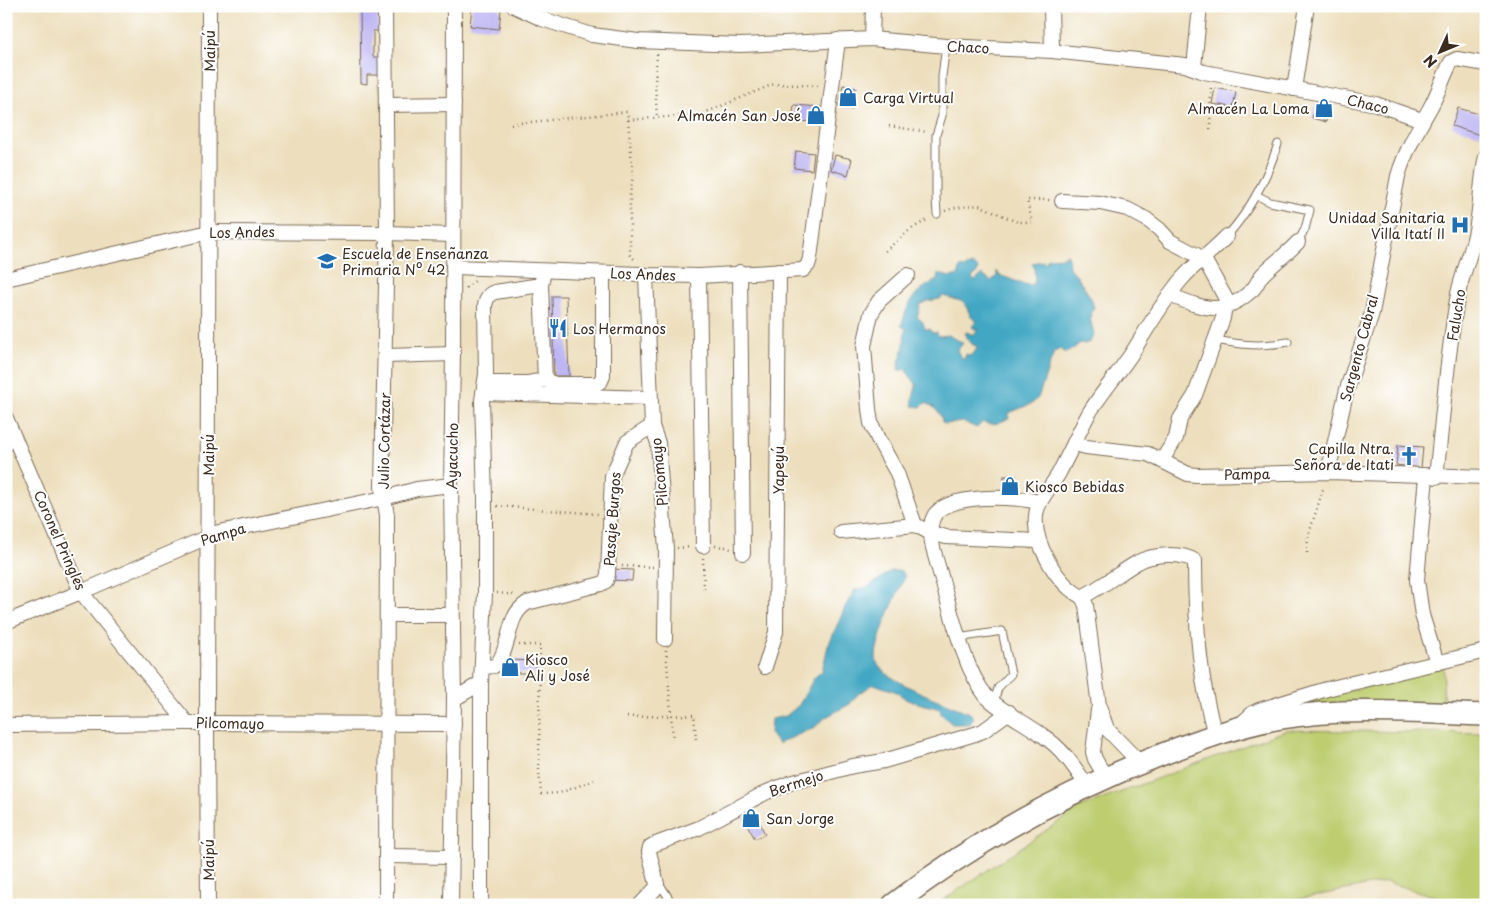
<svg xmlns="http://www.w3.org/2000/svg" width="1492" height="911" font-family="'Playpen Sans',sans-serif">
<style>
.green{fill:#bdcd70;stroke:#7c7c47}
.water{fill:#43a7c3;stroke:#3f6870;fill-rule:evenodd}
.building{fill:#beb6f3}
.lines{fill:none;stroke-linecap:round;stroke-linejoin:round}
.lane-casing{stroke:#796956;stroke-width:9}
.street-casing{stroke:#796956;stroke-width:16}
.primary-casing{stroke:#796956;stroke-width:24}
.path{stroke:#796956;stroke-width:2.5;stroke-dasharray:1 4;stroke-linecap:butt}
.lane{stroke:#fff;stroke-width:7}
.street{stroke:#fff;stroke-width:14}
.primary{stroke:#fff;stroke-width:21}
.labels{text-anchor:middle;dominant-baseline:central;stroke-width:4;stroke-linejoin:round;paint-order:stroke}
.street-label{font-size:14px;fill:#3b2a1e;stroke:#fff}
.poi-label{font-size:14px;fill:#3b2a1e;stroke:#fff;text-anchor:start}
</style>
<rect width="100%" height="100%" fill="#fff"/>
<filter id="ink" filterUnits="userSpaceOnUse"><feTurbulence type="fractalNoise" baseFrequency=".02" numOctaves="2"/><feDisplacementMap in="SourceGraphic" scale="10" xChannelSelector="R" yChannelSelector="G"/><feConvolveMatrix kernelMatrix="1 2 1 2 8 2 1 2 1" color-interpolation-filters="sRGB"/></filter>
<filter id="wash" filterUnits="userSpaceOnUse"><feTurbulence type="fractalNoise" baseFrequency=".0096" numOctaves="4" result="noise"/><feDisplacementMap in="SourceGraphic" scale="20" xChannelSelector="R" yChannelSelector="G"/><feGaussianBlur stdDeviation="1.12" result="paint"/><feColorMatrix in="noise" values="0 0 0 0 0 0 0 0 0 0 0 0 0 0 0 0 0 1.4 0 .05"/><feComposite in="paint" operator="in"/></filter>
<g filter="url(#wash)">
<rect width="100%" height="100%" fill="#eddfbd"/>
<!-- green -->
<g class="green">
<polygon points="1444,667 1443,705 1272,710"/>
<polygon points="1286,730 1486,733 1486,905 1464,905 1386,882 1269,905 936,905 1079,808"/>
</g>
<!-- water -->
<g class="water">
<path d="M1068,254L1069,268L1074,272L1091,298L1094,307L1090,318L1094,334L1090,342L1085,344L1080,343L1073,349L1065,353L1060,349L1054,352L1038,398L1033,403L1009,413V418C1001,422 991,427 983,422L977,428L963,422L946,424L942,422C942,413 933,405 925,403L921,407L913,406C911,397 916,392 916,384L904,368L901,371L898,369C898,360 904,353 904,343C905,338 903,336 906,331L905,328L901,326C909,301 913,292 937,280L938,273C945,276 952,279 959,274L960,267L964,268L973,265L978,268L977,273L972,278L975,281L982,275L991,281L997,276V271L1000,276C1012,278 1020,285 1032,285L1035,281L1034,267L1032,263L1043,261L1046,263L1048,258L1062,257ZM943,296L964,302L971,317L977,321L972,326L974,329L978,328L975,334H971L967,332L965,333L967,336L966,338L973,345L977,346C976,351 974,354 969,356L966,354L964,360L957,351L963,343C958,339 953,339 949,335L938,336L937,332L932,333L930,329H925L923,322L917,317L920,308L919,305L927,301L940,299Z"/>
<path d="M891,571H902L905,577C898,593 871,647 877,663C884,681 951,705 970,713L974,717L970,724H952L941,714L940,709L907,700L897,692L874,684L858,694L850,704L826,717L815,727L778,744L770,733L771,719L786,716L799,705L814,678L822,671L828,646L846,605L855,590L868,587Z"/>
</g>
<g id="blocks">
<!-- building -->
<g class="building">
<polygon points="360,6 370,6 370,14 378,14 378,31 373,31 373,57 380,57 380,75 367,75 367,84 361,83"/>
<polygon points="472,6 494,6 501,10 499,29 470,26"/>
<polygon points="843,85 856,88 852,109 839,106"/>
<polygon points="1215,88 1236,92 1233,107 1212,104"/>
<polygon points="1317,102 1330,106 1326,122 1312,118"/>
<polygon points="794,105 821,107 820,123 792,120"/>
<polygon points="1458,108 1486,116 1480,135 1452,126"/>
<polygon points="796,151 814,153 812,170 794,168"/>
<polygon points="835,155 852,159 848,175 831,170"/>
<polygon points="552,296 566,296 569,376 554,376"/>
<polygon points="1398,445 1423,447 1421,468 1396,465"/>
<rect x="1004" y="476" width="12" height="19"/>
<polygon points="612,569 633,570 632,581 611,580"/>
<polygon points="508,660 536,661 536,673 508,673"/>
<polygon points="754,811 765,834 755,839 743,817"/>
</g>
</g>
</g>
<g filter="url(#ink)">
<use href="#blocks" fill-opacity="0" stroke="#796956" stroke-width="1"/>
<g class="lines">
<!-- lane casing -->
<g class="lane-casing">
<g id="lane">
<polyline points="1256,195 1270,202 1310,210 1305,229 1298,242"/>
<polyline points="937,214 936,198 936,135 942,116 942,76 946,46"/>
<path d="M1227,236C1251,209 1267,178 1278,144"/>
<path d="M1215,340C1242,345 1261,347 1288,342"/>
<polyline points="958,638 1002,631 1011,674 998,688 994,703"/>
<polyline points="656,888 663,889 673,905"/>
</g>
</g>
<!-- street casing -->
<g class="street-casing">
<g id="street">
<polyline points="385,6 387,233 382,487 387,515 386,905"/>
<polyline points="514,6 542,19 592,35 638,41 740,45 872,39 946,46 1052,51 1185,65 1204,72 1376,104 1422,120"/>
<polyline points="1051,6 1052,51"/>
<polyline points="872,39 873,6"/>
<polyline points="1194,67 1200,6"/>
<polyline points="1294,89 1307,6"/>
<polyline points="387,105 454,104"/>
<polyline points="1062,201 1100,203 1127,209 1146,219 1159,229 1170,241 1204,259 1226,299 1223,318 1195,395 1180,419 1176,438 1162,460"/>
<polyline points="453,267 640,274 646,275 699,276 803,270 808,265 810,258 838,40"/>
<polyline points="740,272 743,553"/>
<polyline points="646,275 652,426 658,443 666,549 665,639"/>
<polyline points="908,275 879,301 871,314 864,346 869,409 871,423 878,439 897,473 915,525"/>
<polyline points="699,276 703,546"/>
<polyline points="6,279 209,232 387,233 453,235"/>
<polyline points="541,285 545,380"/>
<path d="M1169,295C1203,308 1222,318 1252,290C1257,286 1258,279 1263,274C1274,263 1287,254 1298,242"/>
<polyline points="386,356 453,354"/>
<polyline points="485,383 528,383 545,380 555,384 596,384 601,381 603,376 603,273"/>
<polyline points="483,393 650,398"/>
<polyline points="6,418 81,592 187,723"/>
<polyline points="1074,444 1086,447 1148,454 1188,474 1196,475 1328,472 1486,477"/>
<path d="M1328,472L1347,389L1372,313L1398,176C1405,152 1417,131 1430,108C1438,94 1443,77 1451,62L1457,59L1486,64"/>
<polyline points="1426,476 1417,580 1422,615 1437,663"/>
<path d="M1436,477C1443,416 1447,354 1458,294C1463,270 1474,248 1477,224C1481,201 1481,178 1486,156"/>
<path d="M1038,502C1016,496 947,493 934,516C931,521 930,530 931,535C932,549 937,562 941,576C948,603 955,630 965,656C970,670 977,684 986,696C998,709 1027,724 1042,735C1062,748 1074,766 1087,786"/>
<polyline points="841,532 915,525 931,533 946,537 1038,541"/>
<polyline points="1082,597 1086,605 1099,706 1107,729 1140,763"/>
<polyline points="387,615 452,615"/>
<polyline points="6,622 81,592 219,532 384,498 417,489 451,485"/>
<path d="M482,666C486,666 491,667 494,666C505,661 509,628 514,618C517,611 521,607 527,603L601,584L606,581L608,574L612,476L627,442L652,426"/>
<polyline points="765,667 776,632 779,271"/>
<polyline points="454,699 481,683"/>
<polyline points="1098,710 1093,752 1095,759 1106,778"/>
<polyline points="6,725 187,723 454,724"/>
<polyline points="1240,725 1253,713 1259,710 1327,689 1486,651"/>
<path d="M1215,735C1200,682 1195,616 1195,561C1181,552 1153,554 1138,562C1119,573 1102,587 1082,597C1057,584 1033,543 1036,515C1037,501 1052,486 1059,473C1069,454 1078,434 1088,415C1101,393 1118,374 1132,353C1147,329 1162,303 1180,281C1194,264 1212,252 1227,236"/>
<polyline points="386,856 452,857"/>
<polyline points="208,905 207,723 209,6"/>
<polyline points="451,905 454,699 451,485 453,354 454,6"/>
<path d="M481,905V683L485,593V498L482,400L486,374L485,305C487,298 488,294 495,292L541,285L544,271"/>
<polyline points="640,905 656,888 657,884 649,852 650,847 653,845 699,828 767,792 790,783 853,766 884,761 975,734 983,731 1009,712"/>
</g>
</g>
<!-- primary casing -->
<g class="primary-casing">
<path id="primary" d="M893,905C975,841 1065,792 1163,754C1202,739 1240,725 1282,718C1349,707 1418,713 1486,715"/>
</g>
<!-- path -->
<g class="path">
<polyline points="657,54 655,82 657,117"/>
<polyline points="628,120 633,175 630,194 630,255 636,261"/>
<polyline points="511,124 627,112 628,120 702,114 774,84 819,86"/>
<polyline points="889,126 927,132"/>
<polyline points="1210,129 1211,85"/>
<polyline points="945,211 954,208 979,205 1017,222 1032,222 1027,200 1051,200"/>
<polyline points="885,251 911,229 929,219"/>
<polyline points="466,288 475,281"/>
<polyline points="497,506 599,514"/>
<polyline points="715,546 725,547 731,549"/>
<polyline points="677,548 692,547"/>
<polyline points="1307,553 1308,537 1324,486"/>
<polyline points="703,558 704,591"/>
<polyline points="622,566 654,567"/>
<polyline points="497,593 516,595"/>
<polyline points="519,645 540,645 539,770 541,794 560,793 594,780"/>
<polyline points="666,650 673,739"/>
<polyline points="627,717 694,715 696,740"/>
</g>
<!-- lane -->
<use href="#lane" class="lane"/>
<!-- street -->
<use href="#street" class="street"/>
<!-- primary -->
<use href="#primary" class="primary"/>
</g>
</g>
<!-- icons -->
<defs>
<g id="shop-bare" transform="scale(1.5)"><path d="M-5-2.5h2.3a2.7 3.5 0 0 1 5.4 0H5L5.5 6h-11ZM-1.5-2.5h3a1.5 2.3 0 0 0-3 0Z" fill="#1f6fb2" stroke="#fff" stroke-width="2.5" paint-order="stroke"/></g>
<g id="hospital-bare" transform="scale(1.5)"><path d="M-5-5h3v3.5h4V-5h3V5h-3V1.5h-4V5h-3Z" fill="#1f6fb2" stroke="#fff" stroke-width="2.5" paint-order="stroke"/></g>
<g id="school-bare" transform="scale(1.5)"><path d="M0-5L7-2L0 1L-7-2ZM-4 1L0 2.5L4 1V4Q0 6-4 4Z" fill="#1f6fb2" stroke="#fff" stroke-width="2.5" paint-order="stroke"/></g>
<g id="restaurant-bare" transform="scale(1.5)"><path d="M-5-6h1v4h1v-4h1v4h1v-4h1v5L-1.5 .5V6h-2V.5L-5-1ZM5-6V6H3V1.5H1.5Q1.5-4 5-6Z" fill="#1f6fb2" stroke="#fff" stroke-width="2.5" paint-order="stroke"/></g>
<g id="church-bare" transform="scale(1.5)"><path d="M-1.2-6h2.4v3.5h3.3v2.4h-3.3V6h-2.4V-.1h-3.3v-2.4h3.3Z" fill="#1f6fb2" stroke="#fff" stroke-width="2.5" paint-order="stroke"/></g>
</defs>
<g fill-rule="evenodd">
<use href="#shop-bare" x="848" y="97"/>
<use href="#shop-bare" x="1324" y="108"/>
<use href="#shop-bare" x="816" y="115"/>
<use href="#hospital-bare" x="1460" y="225"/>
<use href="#school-bare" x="327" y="261"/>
<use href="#restaurant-bare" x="558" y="328"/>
<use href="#church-bare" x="1409" y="456"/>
<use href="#shop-bare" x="1010" y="486"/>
<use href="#shop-bare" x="510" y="667"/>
<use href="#shop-bare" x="751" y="818"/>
</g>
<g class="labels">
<!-- street labels -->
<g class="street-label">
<text transform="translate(968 47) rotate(3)">Chaco</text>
<text transform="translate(209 51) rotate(-90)">Maipú</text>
<text transform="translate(1368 104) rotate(14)">Chaco</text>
<text transform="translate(242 232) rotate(-1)">Los Andes</text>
<text transform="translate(643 274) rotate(2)">Los Andes</text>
<text transform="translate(1456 315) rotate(-81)">Falucho</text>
<text transform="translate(1359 348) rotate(-75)">Sargento Cabral</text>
<text transform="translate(384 441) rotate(-89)">Julio Cortázar</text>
<text transform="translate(208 455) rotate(-90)">Maipú</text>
<text transform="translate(452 456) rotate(-89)">Ayacucho</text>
<text transform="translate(778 470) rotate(-90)">Yapeyú</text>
<text transform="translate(659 472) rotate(-96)">Pilcomayo</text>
<text transform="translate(1247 474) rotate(-1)">Pampa</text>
<text transform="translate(612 519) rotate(-86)">Pasaje Burgos</text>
<text transform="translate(223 534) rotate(-17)">Pampa</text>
<text transform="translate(60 540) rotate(66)">Coronel Pringles</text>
<text transform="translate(230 723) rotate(1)">Pilcomayo</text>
<text transform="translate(796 783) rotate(-18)">Bermejo</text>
<text transform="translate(208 860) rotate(-90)">Maipú</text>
</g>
<!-- poi labels -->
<g class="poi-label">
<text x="863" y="97">Carga Virtual</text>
<text x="1309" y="108" text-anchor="end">Almacén La Loma</text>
<text x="801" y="115" text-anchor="end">Almacén San José</text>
<text x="1445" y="217" text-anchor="end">Unidad Sanitaria<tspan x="1445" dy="16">Villa Itatí II</tspan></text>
<text x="342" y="253">Escuela de Enseñanza<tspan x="342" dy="16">Primaria Nº 42</tspan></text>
<text x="573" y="328">Los Hermanos</text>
<text x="1394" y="448" text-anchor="end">Capilla Ntra.<tspan x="1394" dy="16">Señora de Itati</tspan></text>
<text x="1025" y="486">Kiosco Bebidas</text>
<text x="525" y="659">Kiosco<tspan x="525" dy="16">Ali y José</tspan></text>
<text x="766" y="818">San Jorge</text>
</g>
</g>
<!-- margin -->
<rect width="1492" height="911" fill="none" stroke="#fff" stroke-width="25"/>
<!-- north arrow -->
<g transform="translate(1440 52) rotate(226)" stroke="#ffffff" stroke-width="4" paint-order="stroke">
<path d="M0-4L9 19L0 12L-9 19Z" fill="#3b2a1e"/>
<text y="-8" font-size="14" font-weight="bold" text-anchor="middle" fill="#3b2a1e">N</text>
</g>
</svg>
